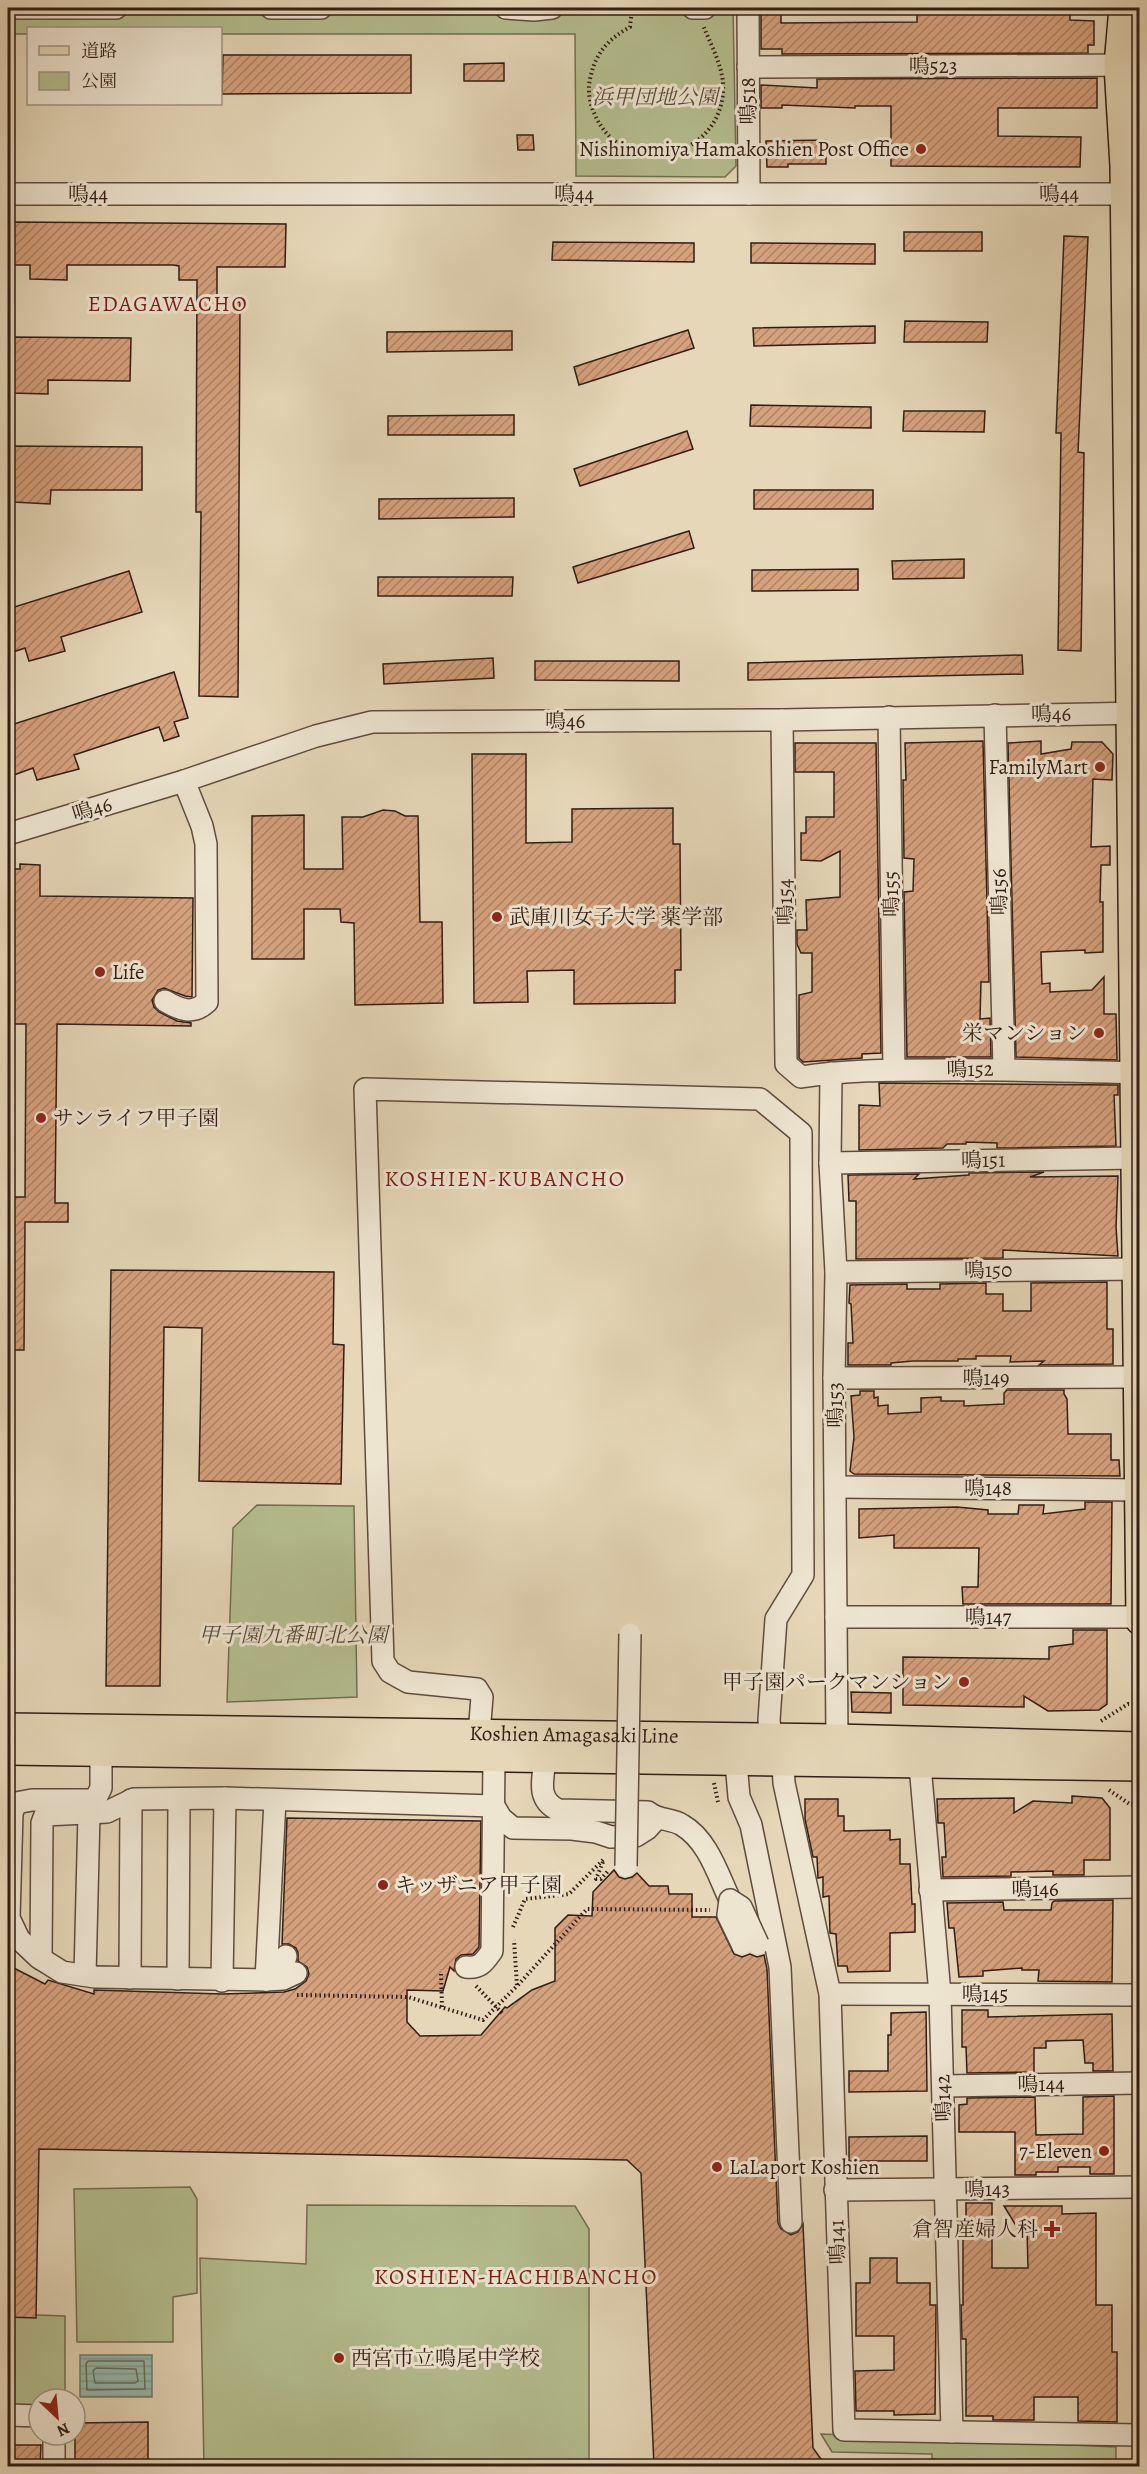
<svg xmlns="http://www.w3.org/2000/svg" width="1147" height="2474" font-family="Alegreya,'Noto Serif JP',serif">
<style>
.green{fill:#b4be8f;stroke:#736e52;stroke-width:1.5}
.water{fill:url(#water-rules);stroke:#6e7b6f;stroke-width:1.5}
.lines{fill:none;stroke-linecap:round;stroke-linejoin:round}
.shore{stroke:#646c60;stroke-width:1.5}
.building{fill:url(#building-hatch);stroke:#321d14;stroke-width:1.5}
.minor-casing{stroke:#5f4c3d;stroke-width:24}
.major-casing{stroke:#321d14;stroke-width:30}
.path{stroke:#321d14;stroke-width:4;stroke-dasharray:1.5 3;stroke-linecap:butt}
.minor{stroke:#eee5d1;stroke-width:21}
.major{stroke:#e5d7b8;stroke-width:27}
.minor-bridge-casing{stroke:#5f4c3d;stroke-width:24;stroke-linecap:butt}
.minor-bridge{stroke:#eee5d1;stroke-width:21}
.poi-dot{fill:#8f2418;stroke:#eee5d1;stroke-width:2}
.labels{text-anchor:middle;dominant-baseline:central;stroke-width:6;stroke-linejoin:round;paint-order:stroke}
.street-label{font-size:21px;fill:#321d14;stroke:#eee5d1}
.park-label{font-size:21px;font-style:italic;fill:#594d39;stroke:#eee5d1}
.poi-label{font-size:21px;fill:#321d14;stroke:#eee5d1;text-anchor:end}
.neighbourhood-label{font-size:22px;letter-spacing:1.5px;fill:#7a1f14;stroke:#eee5d1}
</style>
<defs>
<pattern id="water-rules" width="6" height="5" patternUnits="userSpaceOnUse" patternTransform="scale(1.5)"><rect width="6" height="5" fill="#96baac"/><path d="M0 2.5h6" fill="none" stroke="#829f93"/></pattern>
<pattern id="building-hatch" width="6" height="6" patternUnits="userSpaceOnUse" patternTransform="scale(1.5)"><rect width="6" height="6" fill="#d6a17d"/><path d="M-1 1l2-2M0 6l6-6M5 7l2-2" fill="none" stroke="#ae8365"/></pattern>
</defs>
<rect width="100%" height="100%" fill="#e5d7b8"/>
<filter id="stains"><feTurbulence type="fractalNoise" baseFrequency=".00333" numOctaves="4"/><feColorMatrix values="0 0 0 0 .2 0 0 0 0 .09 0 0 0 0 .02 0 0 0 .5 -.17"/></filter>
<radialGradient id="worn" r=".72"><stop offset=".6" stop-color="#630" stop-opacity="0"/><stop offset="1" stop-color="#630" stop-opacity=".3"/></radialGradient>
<!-- green -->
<g class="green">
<polygon points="8,8 733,8 736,166 725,177 576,176 575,34 221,34 220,28 28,28 28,34 8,34"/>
<polygon points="257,1505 354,1506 357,1697 227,1702 233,1528"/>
<polygon points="190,2187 197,2199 197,2293 173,2297 173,2342 77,2342 74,2189"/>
<polygon points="307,2205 575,2206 589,2229 589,2466 204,2466 200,2258 306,2264"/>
<polygon points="8,2314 65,2316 65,2399 39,2399 39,2406 8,2406"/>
<polygon points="821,2434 1116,2447 1116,2466 997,2466 932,2459 932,2454 832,2452"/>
</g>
<!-- water -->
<rect class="water" x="80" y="2355" width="72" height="42"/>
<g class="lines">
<!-- shore -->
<g class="shore">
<polygon points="88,2361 144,2361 145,2389 87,2390 86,2364"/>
<polygon points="96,2368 136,2369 138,2381 135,2383 95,2383 93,2371"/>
</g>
</g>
<!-- building -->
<g class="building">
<polygon points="761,8 781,8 781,23 917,22 917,8 1070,8 1070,20 1094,21 1094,45 1088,45 1088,53 782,54 782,49 761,49"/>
<polygon points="223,55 411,55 411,93 222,94"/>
<polygon points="504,63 504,81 464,81 464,64"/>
<polygon points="1097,78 1097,108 998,108 998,136 1081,137 1080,167 891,166 891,106 855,106 855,108 782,105 782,108 761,108 761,85 817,88 817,79"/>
<polygon points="517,135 533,135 534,150 518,150"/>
<polygon points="826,140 826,164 788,164 788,167 767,167 766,141"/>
<polygon points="11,222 286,224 285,267 217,267 217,302 240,302 238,697 199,696 201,512 196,512 197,280 179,280 179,266 173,265 67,265 67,280 30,279 30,265 10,265"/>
<rect x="904" y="232" width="78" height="19"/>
<polygon points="1064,236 1088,237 1078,452 1084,453 1081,651 1058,650 1061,433 1056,433"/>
<polygon points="553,242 694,243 694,262 552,260"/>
<polygon points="751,243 875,244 875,264 751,263"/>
<polygon points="905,321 988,322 987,342 904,342"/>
<polygon points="875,326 875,343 754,346 753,328"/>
<polygon points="688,330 694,348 579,385 574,367"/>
<polygon points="512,331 512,350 387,352 387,332"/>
<polygon points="8,337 131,338 130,381 48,380 48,394 10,393 10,380 8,379"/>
<polygon points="751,405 871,407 871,428 750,426"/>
<polygon points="904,411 985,411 984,432 903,431"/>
<polygon points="514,415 514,435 388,435 388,416"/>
<polygon points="687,431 693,449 580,486 574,469"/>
<polygon points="8,446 142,447 142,490 51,490 50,504 13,502 13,489 8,489"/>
<rect x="754" y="490" width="119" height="19"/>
<polygon points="514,498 514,517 379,519 379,499"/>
<polygon points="689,531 694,548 578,583 573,567"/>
<polygon points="964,559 964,578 893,579 892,561"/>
<polygon points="858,569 858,590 752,591 752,570"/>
<polygon points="129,571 142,612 61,637 65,651 51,655 29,661 25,648 13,652 8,635 8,609"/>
<polygon points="378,577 513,577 512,596 378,596"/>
<polygon points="1022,655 1023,674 748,680 748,663"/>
<polygon points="493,658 494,678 384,684 383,664"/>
<polygon points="535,661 679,661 679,681 535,680"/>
<polygon points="174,672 188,718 174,722 179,736 164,741 159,727 74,755 79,769 37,780 33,768 14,775 8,756 8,726"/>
<polygon points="983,741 989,982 981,982 980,1019 990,1018 991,1057 907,1057 904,892 913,891 914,859 904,858 903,780 906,780 905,743"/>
<polygon points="1041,741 1041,754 1071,749 1072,742 1102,742 1113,754 1112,780 1093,779 1091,847 1110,846 1110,865 1101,865 1100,902 1103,902 1103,952 1085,953 1085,950 1041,952 1042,984 1050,983 1050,992 1092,990 1104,977 1104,1014 1116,1014 1117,1060 1016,1057 1008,743"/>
<polygon points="795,743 876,743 881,1053 862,1054 862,1058 803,1062 799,1058 799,995 812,992 812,953 801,953 797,944 797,930 807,930 806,900 840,897 840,851 821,861 801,860 801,833 806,833 806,817 834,817 834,772 795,772"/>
<polygon points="472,754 526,754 526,843 572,842 572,809 673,808 673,844 680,844 681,970 675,970 675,1003 574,1004 574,970 527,971 528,1002 474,1003"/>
<polygon points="383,810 395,811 405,816 418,816 420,922 442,922 443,1003 355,1005 354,923 341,922 340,909 304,909 304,959 252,959 252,816 304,815 304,869 343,869 342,817 363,817"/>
<polygon points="20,864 40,865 40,896 193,898 192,997 185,996 164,988 158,990 152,1000 154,1007 159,1012 177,1021 191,1023 191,1026 57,1024 55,1203 68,1203 68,1222 25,1222 24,1350 8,1350 8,1197 25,1197 26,1024 8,1024 8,869 20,869"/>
<polygon points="879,1083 1118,1085 1118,1095 1114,1095 1116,1146 997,1148 997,1143 966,1142 966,1144 947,1144 943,1148 859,1150 859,1105 880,1106"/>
<polygon points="1044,1172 1030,1177 1118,1176 1116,1227 1118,1256 1003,1250 1003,1258 856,1259 856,1201 849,1201 848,1175 919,1174 914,1179 969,1175 969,1173"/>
<polygon points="111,1270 334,1272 333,1344 344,1345 341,1484 199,1481 202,1328 164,1327 160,1686 106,1686"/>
<polygon points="1107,1282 1107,1329 1113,1329 1113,1364 1039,1365 1044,1361 1010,1362 1011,1356 976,1356 976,1359 958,1359 958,1361 913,1361 891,1363 891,1365 848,1365 848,1343 853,1343 851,1304 849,1303 850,1285 907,1284 907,1289 940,1289 940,1284 986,1283 986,1294 1003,1294 1003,1311 1031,1311 1031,1283"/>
<polygon points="1007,1390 1064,1390 1064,1394 1067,1399 1068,1434 1111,1434 1111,1460 1119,1460 1120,1476 854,1474 850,1471 854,1437 851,1396 860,1395 860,1391 874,1391 874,1398 878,1397 878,1406 888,1405 888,1414 921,1412 921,1398 941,1397 941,1401 964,1401 964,1406 1004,1404 1004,1393"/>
<polygon points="1085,1502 1112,1502 1111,1604 963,1604 962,1587 978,1587 979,1548 894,1548 894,1535 859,1538 859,1509 957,1507 988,1510 988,1514 1018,1514 1019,1505 1044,1505 1043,1514 1085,1509"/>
<polygon points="1073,1630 1107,1630 1107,1704 1099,1710 1048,1711 1024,1696 1024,1707 903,1705 903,1657 1049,1659 1049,1647 1073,1644"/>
<polygon points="851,1692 891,1693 891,1713 852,1712"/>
<polygon points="1072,1796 1102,1798 1110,1808 1110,1860 1084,1860 1084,1875 1053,1875 1053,1871 1011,1872 1011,1876 943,1877 942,1857 946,1857 944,1823 938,1823 937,1799 1014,1798 1014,1813 1033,1801 1072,1803"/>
<polygon points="805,1799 838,1799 838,1816 844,1816 844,1831 890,1830 890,1840 900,1839 900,1864 910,1864 912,1904 915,1904 915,1932 890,1933 890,1971 848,1972 847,1966 838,1966 836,1934 830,1933 829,1896 823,1897 823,1877 818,1878 817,1857 813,1857 805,1819"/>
<polygon points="287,1818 481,1821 479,1947 473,1954 461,1955 456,1959 454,1971 450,1967 443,1991 407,1990 407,2022 420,2036 481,2035 505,2007 507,2008 532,1990 555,1981 555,1928 568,1915 592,1916 593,1892 614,1870 619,1877 625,1879 632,1877 637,1873 649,1886 668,1886 669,1894 692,1894 692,1917 716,1917 734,1954 742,1957 750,1954 757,1957 764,1955 767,1969 778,2223 781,2229 791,2235 798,2232 803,2224 813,2448 826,2466 654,2466 641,2173 627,2160 39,2149 36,2318 8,2317 8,1965 45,1984 48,1980 94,1994 94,1990 222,1994 284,1992 295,1989 306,1981 309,1974 307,1967 298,1961 298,1953 296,1948 289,1944 282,1944"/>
<polygon points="1113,1900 1112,1982 1038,1981 1039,1970 1022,1970 1022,1968 983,1971 983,1976 959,1977 954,1928 949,1928 947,1903 1003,1902 1004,1910 1051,1910 1052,1903 1054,1901"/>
<polygon points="962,2010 988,2010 988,2017 1112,2014 1113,2071 1093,2071 1093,2063 1085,2063 1083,2040 1046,2041 1046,2048 1034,2048 1034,2072 967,2073 966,2047 962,2047"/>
<polygon points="926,2012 927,2091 849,2092 849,2071 888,2071 888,2035 891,2035 891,2013"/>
<polygon points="1114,2096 1114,2174 1090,2174 1090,2167 1058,2167 1058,2172 1036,2172 1036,2175 1015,2175 1015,2132 959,2132 959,2105 967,2104 967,2098 1035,2097 1036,2135 1083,2134 1083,2097"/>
<polygon points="927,2136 927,2161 849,2161 849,2137"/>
<polygon points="966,2203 992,2203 992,2268 1028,2268 1027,2229 1018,2229 1004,2206 1062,2206 1062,2214 1096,2213 1096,2305 1112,2305 1112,2352 1117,2352 1117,2422 1078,2421 1078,2397 1034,2397 1034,2420 993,2420 993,2416 966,2416 966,2339 962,2339 961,2305 963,2305 963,2228 966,2228"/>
<polygon points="870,2258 897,2258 897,2283 930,2283 930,2305 936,2305 935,2414 894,2415 894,2411 856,2411 855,2371 894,2370 894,2336 856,2336 856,2283 870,2283"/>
<polygon points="148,2422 148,2466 75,2466 75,2423"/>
<polygon points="8,2445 41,2445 40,2466 8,2465"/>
</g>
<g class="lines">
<!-- minor casing -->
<g class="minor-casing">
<g id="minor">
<polyline points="18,8 116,8"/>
<polyline points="271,8 321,8"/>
<polyline points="506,8 534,10 552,8"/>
<polyline points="693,8 705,8"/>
<polyline points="748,8 749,194"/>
<polyline points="748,67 1140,65"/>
<polyline points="8,194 1140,194"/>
<polyline points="995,715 1004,1069"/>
<polyline points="889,717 894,1070"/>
<path d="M782,720L786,1064L801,1077C845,1070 889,1070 933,1070C1002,1069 1071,1071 1140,1073"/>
<polyline points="8,834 184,781 316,736 372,722 782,720 1140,713"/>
<path d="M165,1001C180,1010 193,1015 207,1002L206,844L202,826L184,781"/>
<polyline points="831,1073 830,1163 836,1272 834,1378 837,1738"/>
<polyline points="830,1163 1136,1158"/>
<polyline points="836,1272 1140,1269"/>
<polyline points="834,1378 1137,1377"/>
<polyline points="836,1487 1140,1490"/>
<polyline points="836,1617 1140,1617"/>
<polyline points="479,1734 482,1697 477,1689 408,1682 390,1672 383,1661 365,1089 760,1099 801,1133 803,1575 776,1619 769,1720 771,1738"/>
<polyline points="101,1751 101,1788 95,1800 32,1800 16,1803 12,1813 9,1918 19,1939 38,1957 62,1972 95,1977 266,1980 283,1979 296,1973"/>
<path d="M545,1759C543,1780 536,1799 558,1810L648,1812C658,1821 671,1818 682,1825C708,1840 718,1875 730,1900"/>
<polyline points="736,1762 739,1797 751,1825 780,1967 791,2222"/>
<polyline points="783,1763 784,1783 830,1994 844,2430 1140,2435"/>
<polyline points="920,1765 940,1994 952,2432"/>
<polyline points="225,1798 494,1806 501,1818 513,1828 572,1829 596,1832 611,1837 636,1836 647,1829 656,1819"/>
<polyline points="930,1890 1140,1887"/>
<polyline points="41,1959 42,1823 45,1815 107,1812 134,1799 225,1798 222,1981"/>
<path d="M466,1967C480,1969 484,1962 492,1951L494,1757"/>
<polyline points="85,1975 89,1814"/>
<polyline points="130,1978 131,1800"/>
<polyline points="178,1979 179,1799"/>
<polyline points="266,1980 275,1800"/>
<polyline points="266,1980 284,1963 286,1956"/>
<polyline points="830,1994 1140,1995"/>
<polyline points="943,2086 1140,2083"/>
<polyline points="835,2190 1140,2187"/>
<polyline points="8,2415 39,2416"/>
<polyline points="54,2466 54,2435"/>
</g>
</g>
<!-- major casing -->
<g class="major-casing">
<g id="major">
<polyline points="1123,8 1118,65 1124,166 1140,1621"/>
<path id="s1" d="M8,1727L837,1738L1140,1746"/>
<polyline points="8,1751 1140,1767"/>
</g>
</g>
<!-- path -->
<g class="path">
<path d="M632,8L630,27C610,38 596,52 591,75C587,88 589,103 595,115C626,184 728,157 723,82C721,63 710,43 703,25"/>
<polyline points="1101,1721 1128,1704 1140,1704"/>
<polyline points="714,1783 718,1802"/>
<polyline points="1109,1790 1131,1805 1140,1804"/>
<polyline points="603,1862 596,1879 601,1879 608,1871"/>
<polyline points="513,1927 525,1899 569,1894 605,1858"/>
<polyline points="441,1974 442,2007"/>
<polyline points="518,1985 587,1909 710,1910"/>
<polyline points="476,1986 502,2013"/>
<polyline points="297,1995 408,1997 483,2020 517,1986 514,1940"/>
</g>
<!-- minor -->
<use href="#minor" class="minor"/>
<!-- major -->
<use href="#major" class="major"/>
<!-- minor-bridge casing -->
<g class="minor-bridge-casing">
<g id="minor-bridge">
<polyline points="626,1866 630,1634"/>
<polyline points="742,1944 728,1915 730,1900 741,1907 758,1944"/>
</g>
</g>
<!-- minor-bridge -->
<use href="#minor-bridge" class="minor-bridge"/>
</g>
<!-- markers -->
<g class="poi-dot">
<circle cx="921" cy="149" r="6"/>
<circle cx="1100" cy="767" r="6"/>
<circle cx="497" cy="917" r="6"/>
<circle cx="100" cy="972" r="6"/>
<circle cx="1099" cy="1033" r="6"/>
<circle cx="41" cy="1118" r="6"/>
<circle cx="964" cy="1682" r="6"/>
<circle cx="383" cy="1885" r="6"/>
<circle cx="1104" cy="2151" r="6"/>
<circle cx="717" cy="2167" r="6"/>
<path d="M1049 2220h6v6h6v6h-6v6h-6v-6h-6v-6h6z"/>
<circle cx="339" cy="2358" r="6"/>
</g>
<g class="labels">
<!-- street labels -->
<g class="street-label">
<text x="933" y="66">鳴523</text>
<text transform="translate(748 101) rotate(-90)">鳴518</text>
<text x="88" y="194">鳴44</text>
<text x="574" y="194">鳴44</text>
<text transform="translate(1059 194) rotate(-1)">鳴44</text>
<text transform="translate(1051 714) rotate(-1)">鳴46</text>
<text x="565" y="721">鳴46</text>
<text transform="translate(92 809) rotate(-17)">鳴46</text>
<text transform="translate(999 892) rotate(-91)">鳴156</text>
<text transform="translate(891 894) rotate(-91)">鳴155</text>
<text transform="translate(785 902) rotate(-91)">鳴154</text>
<text transform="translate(970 1069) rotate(-1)">鳴152</text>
<text transform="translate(983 1160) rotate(-1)">鳴151</text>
<text transform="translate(988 1270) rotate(-1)">鳴150</text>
<text x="986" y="1378">鳴149</text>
<text transform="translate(835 1405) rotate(-91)">鳴153</text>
<text x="988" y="1488">鳴148</text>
<text x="988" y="1617">鳴147</text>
<text stroke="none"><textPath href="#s1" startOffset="566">Koshien Amagasaki Line</textPath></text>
<text transform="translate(1035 1889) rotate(-1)">鳴146</text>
<text x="985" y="1994">鳴145</text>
<text transform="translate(1041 2084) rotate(-1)">鳴144</text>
<text transform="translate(943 2098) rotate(-92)">鳴142</text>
<text transform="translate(987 2189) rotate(-1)">鳴143</text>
<text transform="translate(837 2242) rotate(-92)">鳴141</text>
</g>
<!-- park labels -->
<g class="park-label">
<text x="655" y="97">浜甲団地公園</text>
<text x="293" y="1635">甲子園九番町北公園</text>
</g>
<!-- poi labels -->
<g class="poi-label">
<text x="909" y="149">Nishinomiya Hamakoshien Post Office</text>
<text x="1088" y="767">FamilyMart</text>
<text x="509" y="917" text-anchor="start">武庫川女子大学 薬学部</text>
<text x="112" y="972" text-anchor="start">Life</text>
<text x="1087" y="1033">栄マンション</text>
<text x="53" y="1118" text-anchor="start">サンライフ甲子園</text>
<text x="952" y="1682">甲子園パークマンション</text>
<text x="395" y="1885" text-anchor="start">キッザニア甲子園</text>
<text x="1092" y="2151">7-Eleven</text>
<text x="729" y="2167" text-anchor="start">LaLaport Koshien</text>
<text x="1038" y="2229">倉智産婦人科</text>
<text x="351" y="2358" text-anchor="start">西宮市立鳴尾中学校</text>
</g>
<!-- neighbourhood labels -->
<g class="neighbourhood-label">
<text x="168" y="304">EDAGAWACHO</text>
<text x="505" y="1179">KOSHIEN-KUBANCHO</text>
<text x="516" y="2277">KOSHIEN-HACHIBANCHO</text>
</g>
</g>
<!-- margin -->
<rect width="1147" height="2474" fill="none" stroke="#e5d7b8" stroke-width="30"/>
<rect x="9" y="9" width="1129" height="2456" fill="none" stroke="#321d14" stroke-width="3"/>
<rect x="15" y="15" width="1117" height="2444" fill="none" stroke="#321d14" stroke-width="1.5"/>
<!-- legend -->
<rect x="27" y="27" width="195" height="78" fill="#eee5d1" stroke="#a39585" stroke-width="1.5"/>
<rect x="39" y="46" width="30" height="9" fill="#e5d7b8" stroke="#a39585" stroke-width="1.5"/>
<text x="81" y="57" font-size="18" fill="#321d14">道路</text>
<rect x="39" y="72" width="30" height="18" fill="#b4be8f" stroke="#a39585" stroke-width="1.5"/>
<text x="81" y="87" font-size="18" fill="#321d14">公園</text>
<!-- north arrow -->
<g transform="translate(57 2417) rotate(154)"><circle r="28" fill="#eee5d1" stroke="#a39585" stroke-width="1.5"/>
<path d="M0-4.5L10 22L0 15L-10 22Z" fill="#8f2418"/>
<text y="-9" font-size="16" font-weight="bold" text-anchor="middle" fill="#321d14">N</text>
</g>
<rect width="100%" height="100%" filter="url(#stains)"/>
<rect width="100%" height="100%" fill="url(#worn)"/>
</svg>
